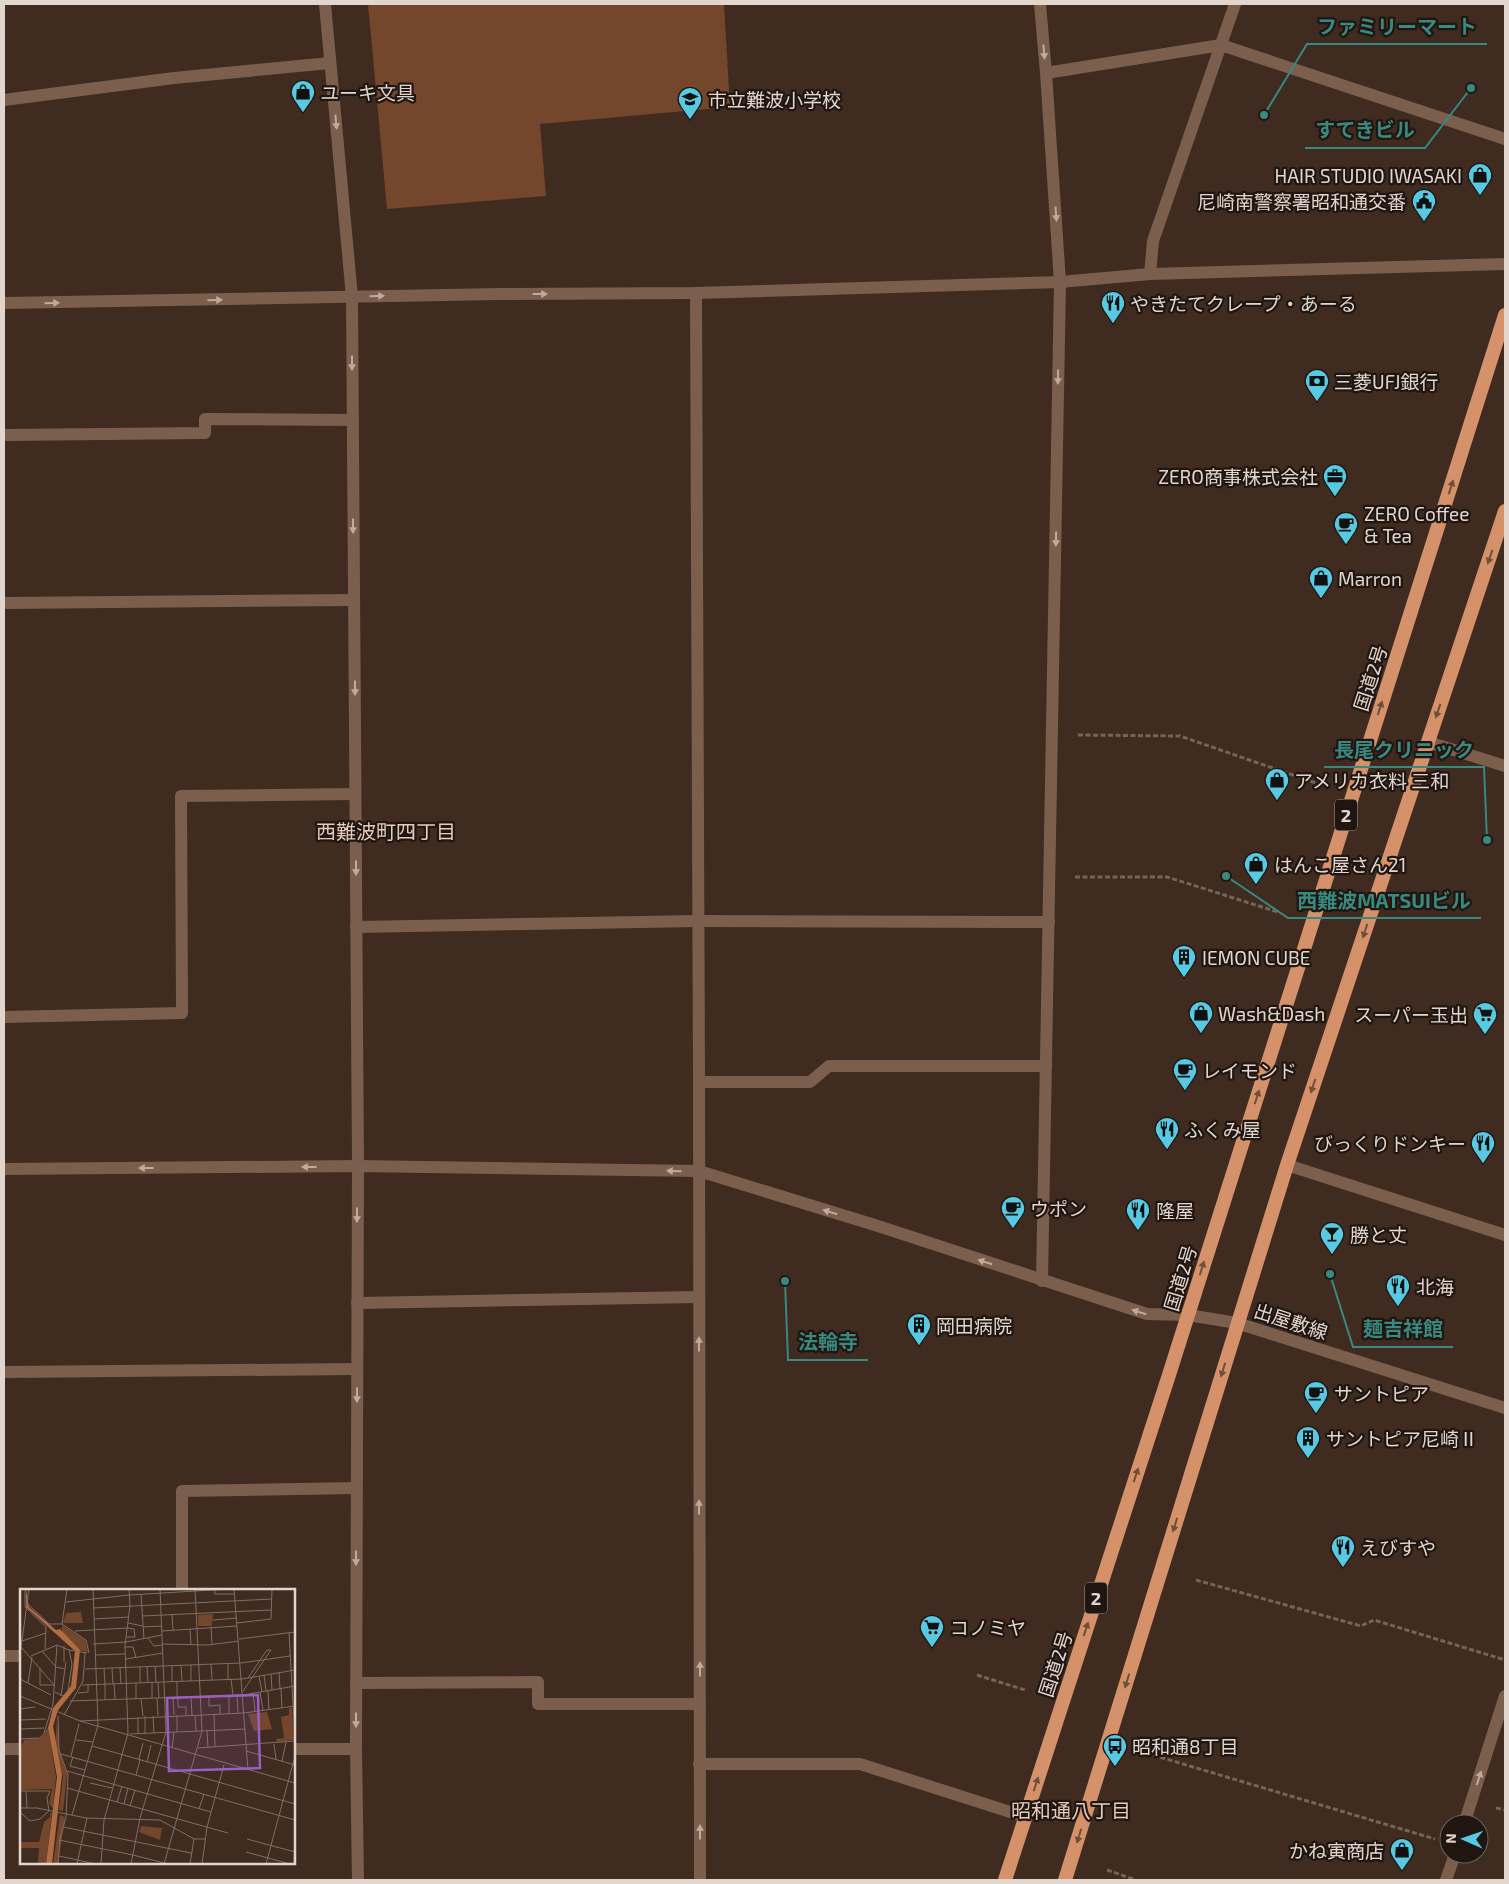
<svg xmlns="http://www.w3.org/2000/svg" width="1509" height="1884" font-family="'Exo 2','Noto Sans JP',sans-serif">
<style>
.green{fill:#74462b}
.lines{fill:none;stroke-linecap:round;stroke-linejoin:round}
.path{stroke:#766459;stroke-width:3;stroke-dasharray:5 2.5;stroke-linecap:butt}
.service{stroke:#7c5e4d;stroke-width:12}
.pedestrian{stroke:#7c5e4d;stroke-width:12}
.minor{stroke:#7c5e4d;stroke-width:12}
.tertiary{stroke:#7c5e4d;stroke-width:12}
.trunk{stroke:#d5926a;stroke-width:14}
.oneway{fill:#beaba0}
.oneway2{fill:#714e39}
.labels{text-anchor:middle;dominant-baseline:central;stroke-width:4.5;stroke-linejoin:round;paint-order:stroke}
.shield{fill:#1f1611;stroke:#a89c95;stroke-width:1}
.shield-label{font-size:18px;font-weight:bold;fill:#e2d5cd}
.poi-label{font-size:19px;fill:#e2d5cd;stroke:#1f1611;text-anchor:start}
.street-label{font-size:19px;fill:#e2d5cd;stroke:#1f1611}
.neighbourhood-label{font-size:20px;fill:#e5cabc;stroke:#1f1611}
.inset-road{fill:none;stroke:#806f65;stroke-width:1}
.view{fill:#9a5fc3;fill-opacity:0.15;stroke:#9a5fc3;stroke-width:2.5}
.inset-edge{fill:none;stroke:#e2d5cd;stroke-width:2.5}
.leader{fill:none;stroke:#398981;stroke-width:2}
.callout-dot{fill:#398981;stroke:#1f1611;stroke-width:2}
.callout-label{font-size:20px;text-anchor:middle;font-weight:bold;fill:#398981;stroke:#1f1611;stroke-width:4.5;stroke-linejoin:round;paint-order:stroke}
</style>
<rect width="100%" height="100%" fill="#3f2b1f"/>
<!-- green -->
<polygon class="green" points="368,4 724,4 730,107 540,124 546,196 387,209"/>
<g class="lines">
<!-- path -->
<g class="path">
<polyline points="1078,735 1180,736 1319,784"/>
<polyline points="1075,877 1167,877 1278,912"/>
<polyline points="1196,1580 1361,1626 1374,1620 1505,1660"/>
<polyline points="977,1675 1025,1690"/>
<polyline points="1146,1753 1435,1839"/>
<polyline points="1496,1808 1505,1810"/>
<polyline points="1107,1870 1136,1880"/>
</g>
<!-- service -->
<polyline class="service" points="1287,1165 1505,1235"/>
<!-- pedestrian -->
<polyline class="pedestrian" points="1221,45 1505,139"/>
<!-- minor -->
<g class="minor">
<polyline points="325,4 352,297 358,1166 356,1749 358,1880"/>
<polyline points="1040,4 1046,73 1060,282 1042,1281"/>
<polyline points="1046,73 1221,45"/>
<polyline points="4,100 174,78 330,63"/>
<polyline points="1150,274 1153,241 1235,4"/>
<polyline points="696,293 699,1082 700,1880"/>
<polyline points="4,303 499,294 696,293 1060,282 1150,274 1505,264"/>
<polyline points="4,435 205,433 205,419 353,420"/>
<polyline points="4,603 354,600"/>
<polyline points="1428,742 1505,766"/>
<polyline points="356,927 699,921 1049,922"/>
<polyline points="4,1017 182,1013 181,796 355,794"/>
<polyline points="699,1082 810,1082 829,1066 1046,1066"/>
<polyline points="4,1169 358,1166 699,1171 878,1226 1147,1314 1188,1315"/>
<polyline points="357,1303 699,1297"/>
<polyline points="4,1372 357,1369"/>
<polyline points="182,1590 182,1491 356,1488"/>
<polyline points="4,1656 21,1656"/>
<polyline points="356,1683 538,1682 538,1704 700,1704"/>
<polyline points="4,1749 21,1749"/>
<polyline points="294,1749 356,1749"/>
<polyline points="699,1764 860,1764 1026,1817"/>
<polyline points="1464,1824 1505,1696"/>
<polyline points="1446,1880 1455,1854"/>
</g>
<!-- tertiary -->
<polyline class="tertiary" points="1188,1315 1237,1323 1505,1408"/>
<!-- trunk -->
<g class="trunk">
<polyline points="1005,1880 1168,1378 1505,315"/>
<polyline points="1065,1880 1287,1165 1505,511"/>
</g>
</g>
<!-- one-way arrows -->
<defs><path id="oneway-solid" d="M-6-.8H1V-3.2L6.5 0L1 3.2V.8H-6Z" transform="scale(1.25)"/></defs>
<g class="oneway">
<use href="#oneway-solid" transform="translate(1044 52) rotate(85)"/>
<use href="#oneway-solid" transform="translate(336 122) rotate(85)"/>
<use href="#oneway-solid" transform="translate(1056 214) rotate(86)"/>
<use href="#oneway-solid" transform="translate(540 294)"/>
<use href="#oneway-solid" transform="translate(377 296) rotate(-1)"/>
<use href="#oneway-solid" transform="translate(215 300) rotate(-1)"/>
<use href="#oneway-solid" transform="translate(52 303) rotate(-1)"/>
<use href="#oneway-solid" transform="translate(352 363) rotate(90)"/>
<use href="#oneway-solid" transform="translate(1058 377) rotate(91)"/>
<use href="#oneway-solid" transform="translate(353 526) rotate(90)"/>
<use href="#oneway-solid" transform="translate(1056 539) rotate(91)"/>
<use href="#oneway-solid" transform="translate(355 688) rotate(90)"/>
<use href="#oneway-solid" transform="translate(356 868) rotate(90)"/>
<use href="#oneway-solid" transform="translate(309 1167) rotate(180)"/>
<use href="#oneway-solid" transform="translate(146 1168) rotate(180)"/>
<use href="#oneway-solid" transform="translate(674 1171) rotate(-179)"/>
<use href="#oneway-solid" transform="translate(830 1212) rotate(-163)"/>
<use href="#oneway-solid" transform="translate(357 1215) rotate(90)"/>
<use href="#oneway-solid" transform="translate(985 1262) rotate(-162)"/>
<use href="#oneway-solid" transform="translate(1139 1312) rotate(-163)"/>
<use href="#oneway-solid" transform="translate(699 1344) rotate(-90)"/>
<use href="#oneway-solid" transform="translate(357 1395) rotate(90)"/>
<use href="#oneway-solid" transform="translate(699 1507) rotate(-90)"/>
<use href="#oneway-solid" transform="translate(356 1558) rotate(90)"/>
<use href="#oneway-solid" transform="translate(700 1669) rotate(-90)"/>
<use href="#oneway-solid" transform="translate(356 1720) rotate(90)"/>
<use href="#oneway-solid" transform="translate(1479 1778) rotate(-72)"/>
<use href="#oneway-solid" transform="translate(700 1832) rotate(-90)"/>
</g>
<g class="oneway2">
<use href="#oneway-solid" transform="translate(1451 487) rotate(-72)"/>
<use href="#oneway-solid" transform="translate(1490 557) rotate(109)"/>
<use href="#oneway-solid" transform="translate(1380 708) rotate(-72)"/>
<use href="#oneway-solid" transform="translate(1438 711) rotate(109)"/>
<use href="#oneway-solid" transform="translate(1365 931) rotate(108)"/>
<use href="#oneway-solid" transform="translate(1313 1086) rotate(108)"/>
<use href="#oneway-solid" transform="translate(1257 1097) rotate(-72)"/>
<use href="#oneway-solid" transform="translate(1202 1268) rotate(-73)"/>
<use href="#oneway-solid" transform="translate(1223 1370) rotate(107)"/>
<use href="#oneway-solid" transform="translate(1136 1475) rotate(-72)"/>
<use href="#oneway-solid" transform="translate(1175 1525) rotate(107)"/>
<use href="#oneway-solid" transform="translate(1086 1629) rotate(-72)"/>
<use href="#oneway-solid" transform="translate(1127 1681) rotate(107)"/>
<use href="#oneway-solid" transform="translate(1036 1784) rotate(-72)"/>
<use href="#oneway-solid" transform="translate(1079 1836) rotate(107)"/>
</g>
<!-- icons -->
<defs>
<g id="shop-pin" transform="scale(1.25)"><path d="M0 17L-7.5 6A9.5 9.5 0 1 1 7.5 6Z" fill="#57c9e2" stroke="#1f1611"/><path d="M-5-2.5h2.3a2.7 3.5 0 0 1 5.4 0H5L5.5 6h-11ZM-1.5-2.5h3a1.5 2.3 0 0 0-3 0Z" fill="#111"/></g>
<g id="school-pin" transform="scale(1.25)"><path d="M0 17L-7.5 6A9.5 9.5 0 1 1 7.5 6Z" fill="#57c9e2" stroke="#1f1611"/><path d="M0-5L7-2L0 1L-7-2ZM-4 1L0 2.5L4 1V4Q0 6-4 4Z" fill="#111"/></g>
<g id="civic-pin" transform="scale(1.25)"><path d="M0 17L-7.5 6A9.5 9.5 0 1 1 7.5 6Z" fill="#57c9e2" stroke="#1f1611"/><path d="M-.6-6.5H3V-4.5H.6V-3L4-1V1h2V6H-6V1h2V-1L-.6-3ZM-1.2 2.5V6h2.4V2.5Z" fill="#111"/></g>
<g id="restaurant-pin" transform="scale(1.25)"><path d="M0 17L-7.5 6A9.5 9.5 0 1 1 7.5 6Z" fill="#57c9e2" stroke="#1f1611"/><path d="M-5-6h1v4h1v-4h1v4h1v-4h1v5L-1.5 .5V6h-2V.5L-5-1ZM5-6V6H3V1.5H1.5Q1.5-4 5-6Z" fill="#111"/></g>
<g id="bank-pin" transform="scale(1.25)"><path d="M0 17L-7.5 6A9.5 9.5 0 1 1 7.5 6Z" fill="#57c9e2" stroke="#1f1611"/><path d="M-6-4H6V4H-6ZM0-2.3a2.3 2.3 0 1 0 0 4.6a2.3 2.3 0 1 0 0-4.6Z" fill="#111"/></g>
<g id="office-pin" transform="scale(1.25)"><path d="M0 17L-7.5 6A9.5 9.5 0 1 1 7.5 6Z" fill="#57c9e2" stroke="#1f1611"/><path d="M-6-3h4V-5.5h4V-3h4V5H-6ZM-1-4.5V-3h2v-1.5ZM-6 0V1H6V0Z" fill="#111"/></g>
<g id="cafe-pin" transform="scale(1.25)"><path d="M0 17L-7.5 6A9.5 9.5 0 1 1 7.5 6Z" fill="#57c9e2" stroke="#1f1611"/><path d="M-5.5-4.5H6V0H3Q3 3.5 0 3.5H-2.5Q-5.5 3.5-5.5 0ZM3-3.2v2h1.7v-2ZM-6 4.5H4V6H-6Z" fill="#111"/></g>
<g id="building-pin" transform="scale(1.25)"><path d="M0 17L-7.5 6A9.5 9.5 0 1 1 7.5 6Z" fill="#57c9e2" stroke="#1f1611"/><path d="M-4-6H4V6H1V3H-1V6H-4ZM-2.5-4.3h1.7v1.8h-1.7ZM.8-4.3h1.7v1.8H.8ZM-2.5-1h1.7V.8h-1.7ZM.8-1h1.7V.8H.8Z" fill="#111"/></g>
<g id="supermarket-pin" transform="scale(1.25)"><path d="M0 17L-7.5 6A9.5 9.5 0 1 1 7.5 6Z" fill="#57c9e2" stroke="#1f1611"/><path d="M-6-5.5h2.5l.6 2H6L4.5 2H-2.5L-4.4-4H-6ZM-1.5 3.2a1.3 1.3 0 1 0 .1 0ZM3 3.2a1.3 1.3 0 1 0 .1 0Z" fill="#111"/></g>
<g id="bar-pin" transform="scale(1.25)"><path d="M0 17L-7.5 6A9.5 9.5 0 1 1 7.5 6Z" fill="#57c9e2" stroke="#1f1611"/><path d="M-6-5H6L.8 .8V4.5H3.5V6h-7V4.5H-.8V.8Z" fill="#111"/></g>
<g id="bus-pin" transform="scale(1.25)"><path d="M0 17L-7.5 6A9.5 9.5 0 1 1 7.5 6Z" fill="#57c9e2" stroke="#1f1611"/><path d="M-5-6H5V4H4V6H2V4H-2V6H-4V4H-5ZM-3.5-4V0h7V-4ZM-3.5 1.2v1.5H-2V1.2ZM2 1.2v1.5H3.5V1.2Z" fill="#111"/></g>
</defs>
<g fill-rule="evenodd">
<use href="#shop-pin" x="303" y="92"/>
<use href="#school-pin" x="690" y="99"/>
<use href="#shop-pin" x="1480" y="175"/>
<use href="#civic-pin" x="1424" y="201"/>
<use href="#restaurant-pin" x="1113" y="303"/>
<use href="#bank-pin" x="1317" y="381"/>
<use href="#office-pin" x="1335" y="476"/>
<use href="#cafe-pin" x="1346" y="524"/>
<use href="#shop-pin" x="1321" y="578"/>
<use href="#shop-pin" x="1277" y="780"/>
<use href="#shop-pin" x="1256" y="864"/>
<use href="#building-pin" x="1184" y="957"/>
<use href="#shop-pin" x="1201" y="1013"/>
<use href="#supermarket-pin" x="1485" y="1014"/>
<use href="#cafe-pin" x="1185" y="1070"/>
<use href="#restaurant-pin" x="1167" y="1129"/>
<use href="#restaurant-pin" x="1483" y="1143"/>
<use href="#cafe-pin" x="1013" y="1208"/>
<use href="#restaurant-pin" x="1138" y="1210"/>
<use href="#bar-pin" x="1332" y="1234"/>
<use href="#restaurant-pin" x="1398" y="1286"/>
<use href="#building-pin" x="919" y="1325"/>
<use href="#cafe-pin" x="1316" y="1393"/>
<use href="#building-pin" x="1308" y="1438"/>
<use href="#restaurant-pin" x="1343" y="1547"/>
<use href="#supermarket-pin" x="932" y="1627"/>
<use href="#bus-pin" x="1115" y="1746"/>
<use href="#shop-pin" x="1402" y="1850"/>
</g>
<g class="labels">
<!-- shield labels -->
<g class="shield">
<rect x="1335" y="799.5" width="22" height="31" rx="4"/>
<rect x="1085" y="1582.5" width="22" height="31" rx="4"/>
</g>
<g class="shield-label">
<text x="1346" y="815">2</text>
<text x="1096" y="1598">2</text>
</g>
<!-- poi labels -->
<g class="poi-label">
<text x="320" y="92">ユーキ文具</text>
<text x="708" y="99">市立難波小学校</text>
<text x="1462" y="175" text-anchor="end">HAIR STUDIO IWASAKI</text>
<text x="1406" y="201" text-anchor="end">尼崎南警察署昭和通交番</text>
<text x="1130" y="303">やきたてクレープ・あーる</text>
<text x="1334" y="381">三菱UFJ銀行</text>
<text x="1318" y="476" text-anchor="end">ZERO商事株式会社</text>
<text x="1364" y="513">ZERO Coffee<tspan x="1364" dy="22">&amp; Tea</tspan></text>
<text x="1338" y="578">Marron</text>
<text x="1294" y="780">アメリカ衣料 三和</text>
<text x="1274" y="864">はんこ屋さん21</text>
<text x="1202" y="957">IEMON CUBE</text>
<text x="1218" y="1013">Wash&amp;Dash</text>
<text x="1468" y="1014" text-anchor="end">スーパー玉出</text>
<text x="1202" y="1070">レイモンド</text>
<text x="1184" y="1129">ふくみ屋</text>
<text x="1466" y="1143" text-anchor="end">びっくりドンキー</text>
<text x="1030" y="1208">ウポン</text>
<text x="1156" y="1210">隆屋</text>
<text x="1350" y="1234">勝と丈</text>
<text x="1416" y="1286">北海</text>
<text x="936" y="1325">岡田病院</text>
<text x="1334" y="1393">サントピア</text>
<text x="1326" y="1438">サントピア尼崎Ⅱ</text>
<text x="1360" y="1547">えびすや</text>
<text x="950" y="1627">コノミヤ</text>
<text x="1132" y="1746">昭和通8丁目</text>
<text x="1384" y="1850" text-anchor="end">かね寅商店</text>
</g>
<!-- street labels -->
<g class="street-label">
<text transform="translate(1370 678) rotate(-72)">国道2号</text>
<text transform="translate(1180 1278) rotate(-73)">国道2号</text>
<text transform="translate(1291 1321) rotate(18)">出屋敷線</text>
<text transform="translate(1055 1664) rotate(-72)">国道2号</text>
</g>
<!-- neighbourhood labels -->
<g class="neighbourhood-label">
<text x="386" y="831">西難波町四丁目</text>
<text x="1071" y="1810">昭和通八丁目</text>
</g>
</g>
<!-- overview -->
<g transform="translate(20 1589)">
<rect width="275" height="275" fill="#3f2b1f"/>
<path d="M61,23L63,34H43L46,24ZM193,25L192,37H178V26ZM42,36L65,51L68,63L61,62L42,43ZM269,119H272L274,151L257,153L256,150L264,149L261,128L269,126ZM247,123L252,140L234,142L228,125ZM37,131L39,161L47,185L43,222L39,221L43,188L35,156ZM28,139L36,188L33,220L29,214L32,200L0,201V160L4,151L19,149ZM30,224H32L26,275H18L19,259H0V253H19L24,233L30,228ZM40,226L45,228L38,275H33ZM121,237L142,239L140,251L119,243Z" fill="#74462b"/>
<path d="M6,0L9,18L36,41L40,40L60,61L56,99L38,121L33,137L42,186L32,275H26L37,188L28,139L33,119L51,97L55,62L6,18Z" fill="#b26c43"/>
<path class="inset-road" d="M5,0V18L26,38L25,60M214,0L228,181M195,1V5H214M121,5L124,50M46,13L109,6L209,0M9,16L29,35H42L66,51L69,64M73,19L252,10M152,26L153,41M122,27L251,21M74,30L109,28M193,31L217,29M108,34L123,37M217,34L251,30L252,0M42,35L47,0M123,38L142,37M191,38L192,55M170,40L171,55M55,42L107,39M142,42L217,37M269,44L275,150M106,48H115L114,40L107,39M128,49L134,57L142,56M219,50L275,43M2,52L26,44M73,55L106,53L142,46M142,55L188,56L219,52M1,58L35,97M105,58H113L116,69M49,61L67,64M22,62L36,78L45,80M0,66L9,0M75,66L105,65M11,67L37,56L33,115L24,144M106,70L143,64M44,73V57M191,75L192,91M208,75V91M161,76L162,92M171,76V92M135,77L136,93M152,77V93M120,78V94M127,78L128,94M20,79V96H35M84,79L85,95M92,79L93,95M100,79L101,95M65,80L221,74L270,67M259,83L260,100M251,85L252,101M244,86L246,102M239,87L242,103M0,90L31,106M211,90L213,106M157,92V108M132,93V109M138,93L139,109M8,94L12,68M116,94V110M85,95V111M94,95L95,110M62,96L222,90L275,81M261,99L262,119M223,102L251,61H247L228,89M248,102L249,121M35,103L43,107L48,102L52,75L49,61L37,56M240,103L243,121M58,104L68,103V96M233,104L235,122M209,106V124M217,106L218,124M0,107L60,132L275,194M41,107L46,73M189,107V117L200,116V125M153,108L154,126M158,108V118H166V126M171,108L172,126M121,109L123,127M137,109L138,127M50,112L223,106L275,97M0,120L15,118M194,125L195,158M44,126L63,92L65,64M175,126L176,142M38,127L39,161L48,186L46,228L40,250L38,275M125,127V144M133,127L134,144M118,128V144M0,131L26,130M60,132L224,124L275,117M0,140L24,139M187,142L188,159M157,143V126M110,145L225,140M0,150L19,149M56,151L73,153M254,155L256,170M72,157L275,215M152,159L154,143M178,159L275,152M226,162L275,176M41,165L275,231M51,167L59,135M53,168L50,177L65,181M119,170L123,154M262,172L266,153M127,173L131,156M47,182L191,223M116,186L120,171M70,194L92,199M47,199L208,244M0,202H30L27,209L29,222L20,230L10,232L0,223M6,202L7,219M97,213L102,197M104,215L108,199M110,217L115,201M0,219H17L66,229L140,231L174,250H186M179,220L184,205M52,226L78,136L73,0M43,238L171,264M227,250L275,263M39,251L113,266M226,263L270,275M113,266L148,275M39,267L76,275M57,275L67,229M81,275L84,231L108,144L105,56L110,17L109,0M111,275L120,229L146,143L140,0M144,275L182,142L175,0M170,275L174,250M182,275L187,238L204,176M246,275L275,167M274,275L275,253"/>
<path class="view" d="M238,106L240,179L149,182L147,109Z"/>
<rect width="275" height="275" class="inset-edge"/>
</g>
<!-- callouts -->
<path class="leader" d="M1264 115L1307 44H1487M1471 88L1425 148H1305M1487 840L1484 767H1324M1226 876L1288 918H1481M1330 1274L1353 1347H1453M785 1281L788 1360H868"/>
<g class="callout-dot">
<circle cx="1264" cy="115" r="5"/>
<circle cx="1471" cy="88" r="5"/>
<circle cx="1487" cy="840" r="5"/>
<circle cx="1226" cy="876" r="5"/>
<circle cx="1330" cy="1274" r="5"/>
<circle cx="785" cy="1281" r="5"/>
</g>
<g class="callout-label">
<text x="1397" y="34">ファミリーマート</text>
<text x="1365" y="137">すてきビル</text>
<text x="1404" y="757">長尾クリニック</text>
<text x="1384" y="908">西難波MATSUIビル</text>
<text x="1403" y="1336">麺吉祥館</text>
<text x="828" y="1349">法輪寺</text>
</g>
<!-- border -->
<rect width="1509" height="1884" fill="none" stroke="#e2d5cd" stroke-width="10"/>
<!-- north arrow -->
<g transform="translate(1464 1839) rotate(272)"><circle r="24" fill="#1f1611" stroke="#6d625c"/>
<path d="M0-4L9 19L0 12L-9 19Z" fill="#57c9e2"/>
<text y="-8" font-size="14" font-weight="bold" text-anchor="middle" fill="#e2d5cd">N</text>
</g>
</svg>
